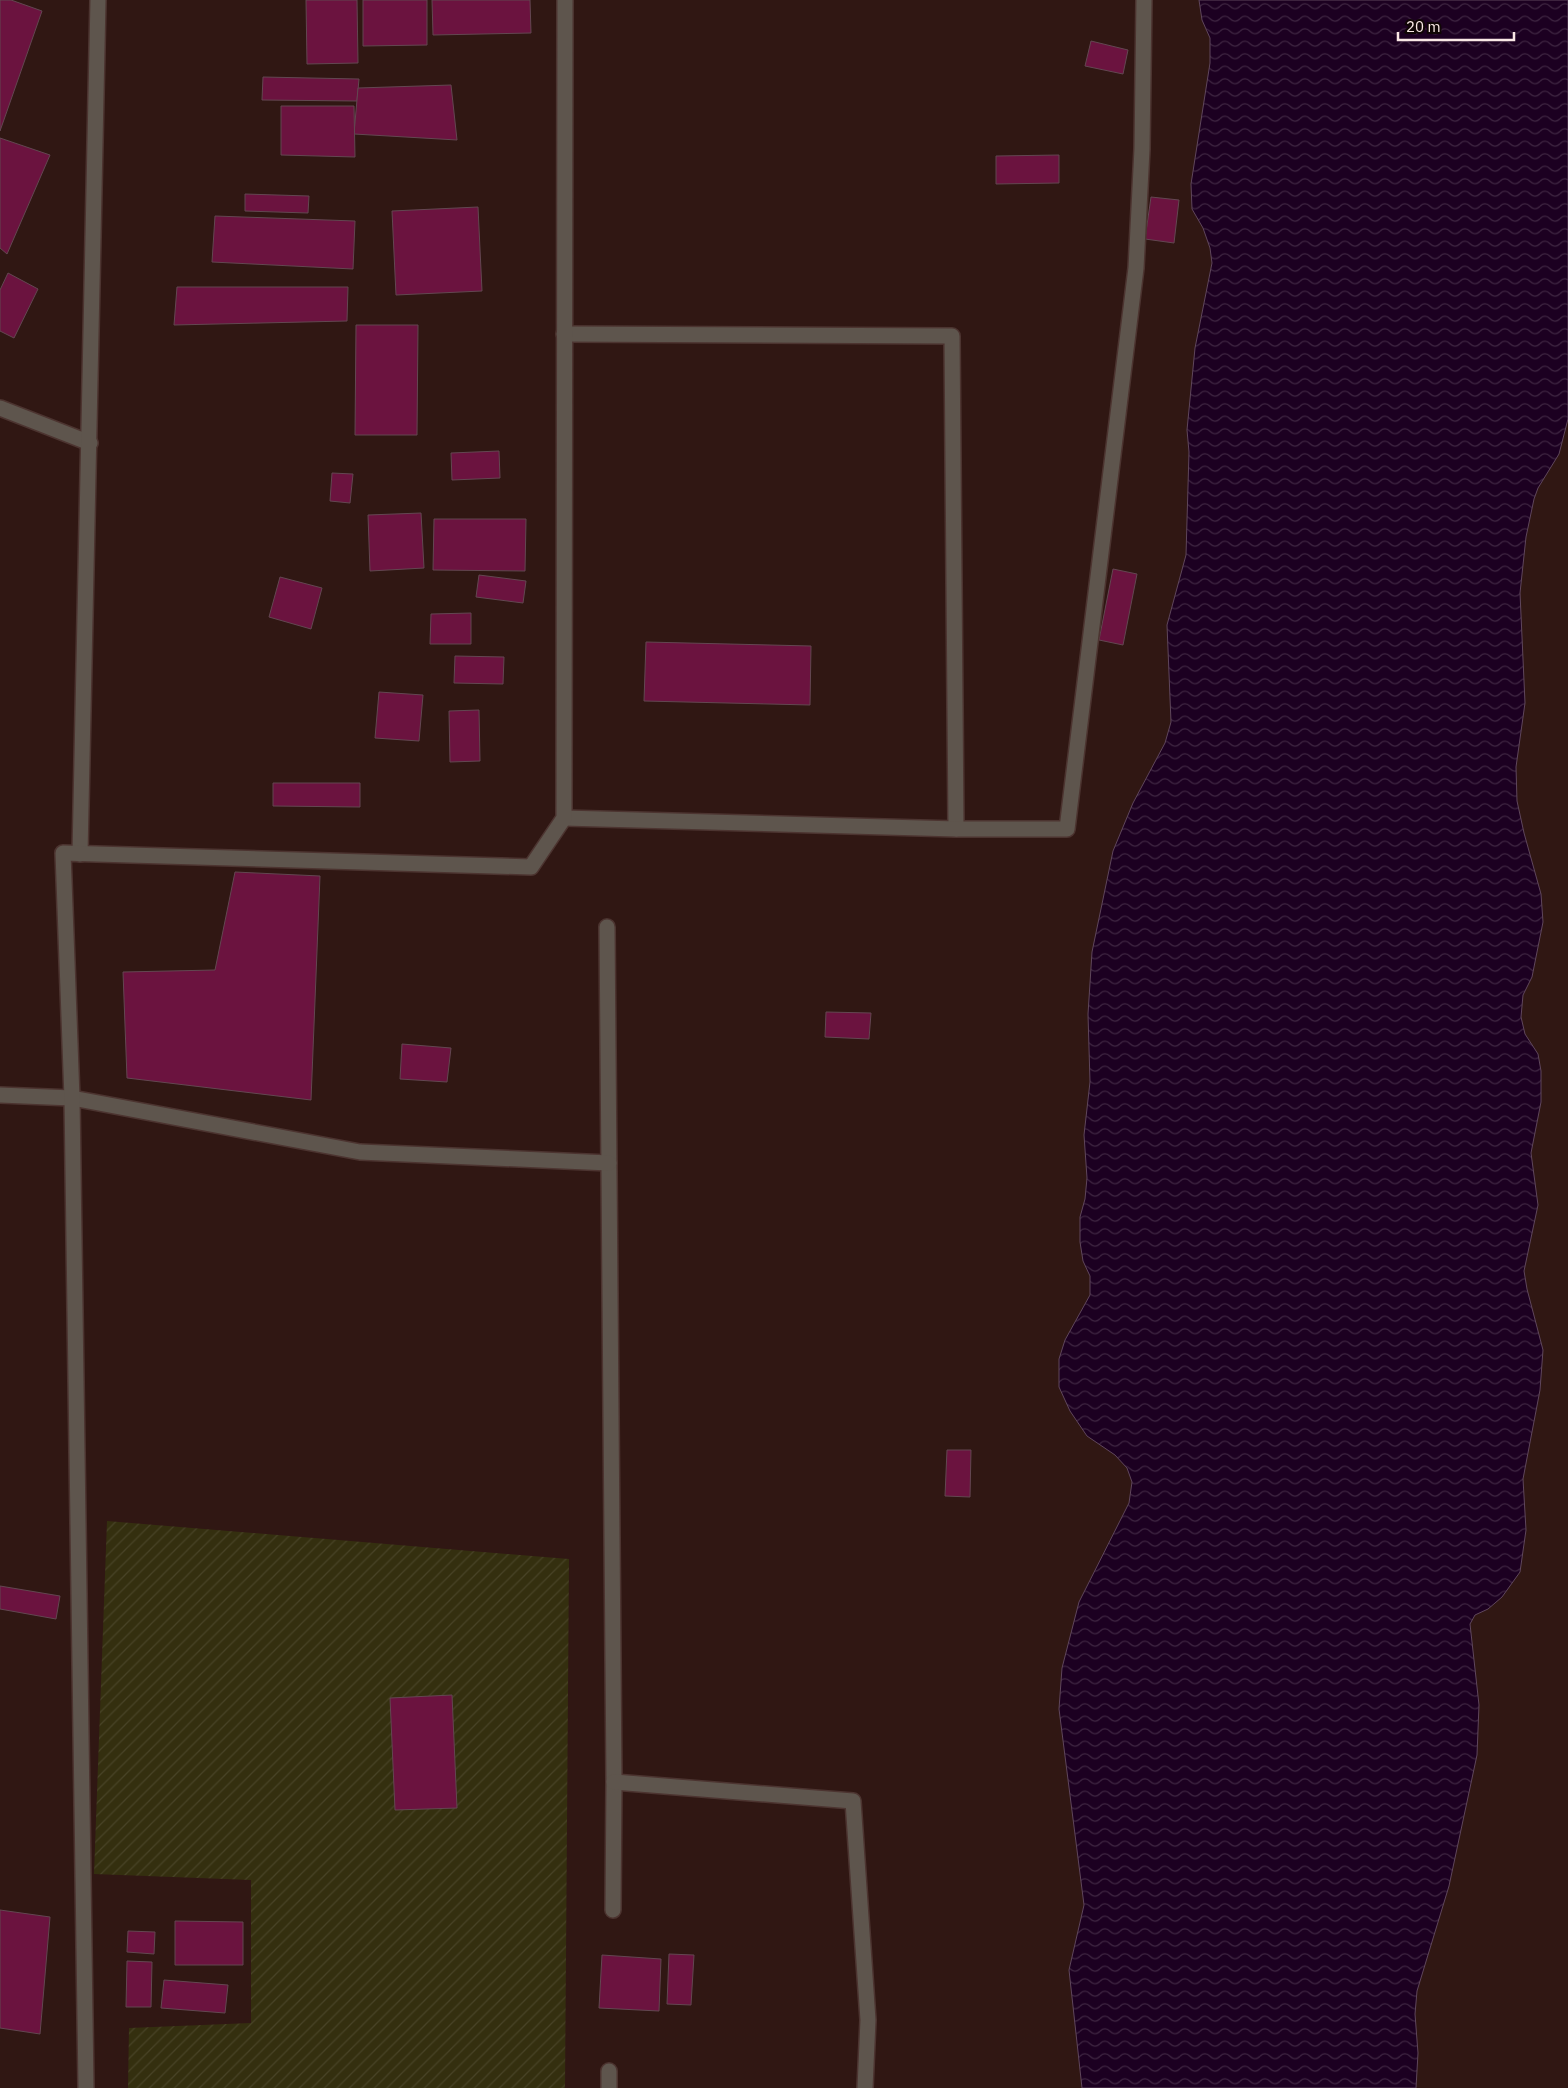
<svg xmlns="http://www.w3.org/2000/svg" width="1568" height="2088" font-family="'IBM Plex Sans',sans-serif">
<style>
.garden{fill:url(#garden-furrows)}
.water{fill:url(#water-waves);stroke:#5f465c}
.building{fill:#6b133f;stroke:#634751}
.lines{fill:none;stroke-linecap:round;stroke-linejoin:round}
.minor-casing{stroke:#4c3430;stroke-width:18}
.minor{stroke:#5e554d;stroke-width:15}
</style>
<defs>
<pattern id="garden-furrows" width="10" height="10" patternUnits="userSpaceOnUse" patternTransform="scale(1.25)"><rect width="10" height="10" fill="#342f0f"/><path d="M-1 1l2-2M0 10L10 0M9 11l2-2" fill="none" stroke="#484326"/></pattern>
<pattern id="water-waves" width="16" height="10" patternUnits="userSpaceOnUse" patternTransform="scale(1.25)"><rect width="16" height="10" fill="#1c0021"/><path d="M0 5q4-4 8 0t8 0" fill="none" stroke="#3e2541"/></pattern>
</defs>
<rect width="100%" height="100%" fill="#301713"/>
<!-- garden -->
<polygon class="garden" points="107,1521 569,1559 565,2088 128,2088 129,2028 251,2023 251,1880 94,1874"/>
<!-- water -->
<polygon class="water" points="1199,0 1568,0 1568,419 1559,454 1538,488 1534,499 1526,537 1520,593 1525,703 1516,767 1517,801 1524,833 1541,894 1543,922 1532,977 1523,995 1521,1017 1525,1034 1538,1054 1541,1071 1541,1102 1531,1153 1538,1205 1524,1271 1527,1289 1543,1350 1540,1390 1523,1479 1526,1530 1520,1572 1502,1597 1488,1609 1475,1615 1470,1624 1479,1705 1477,1755 1449,1886 1417,1991 1415,2014 1418,2053 1416,2088 1082,2088 1069,1970 1084,1905 1059,1709 1062,1668 1079,1602 1129,1503 1132,1482 1127,1468 1115,1455 1087,1436 1070,1411 1059,1387 1059,1359 1065,1340 1090,1295 1090,1276 1083,1261 1080,1242 1080,1217 1085,1199 1087,1178 1084,1135 1090,1082 1088,1014 1092,952 1113,851 1133,803 1165,743 1171,722 1167,625 1186,555 1189,452 1187,430 1195,348 1212,263 1210,248 1203,228 1192,209 1191,184 1210,63 1210,38 1202,20"/>
<!-- building -->
<g class="building">
<polygon points="0,0 11,0 42,11 0,131"/>
<polygon points="306,0 357,0 358,63 307,64"/>
<polygon points="363,0 427,0 427,45 363,46"/>
<polygon points="432,0 530,0 531,33 433,35"/>
<polygon points="1091,41 1128,50 1123,74 1085,66"/>
<polygon points="263,77 359,79 357,101 262,100"/>
<polygon points="451,85 457,140 354,134 358,88"/>
<polygon points="281,106 354,106 355,157 281,155"/>
<polygon points="0,138 50,155 7,254 0,248"/>
<polygon points="1059,155 1059,183 996,184 996,156"/>
<polygon points="245,194 309,196 308,213 245,211"/>
<polygon points="1151,197 1179,200 1174,243 1145,239"/>
<polygon points="478,207 482,291 396,295 392,211"/>
<polygon points="215,216 355,221 353,269 212,262"/>
<polygon points="8,273 38,289 14,338 0,331 0,290"/>
<polygon points="177,287 348,287 347,321 174,325"/>
<polygon points="356,325 418,325 417,435 355,435"/>
<polygon points="499,451 500,478 452,480 451,453"/>
<polygon points="332,473 353,474 350,503 330,501"/>
<polygon points="421,513 424,568 370,571 368,515"/>
<polygon points="434,519 526,519 525,571 433,570"/>
<polygon points="1113,569 1137,574 1123,645 1099,640"/>
<polygon points="479,575 526,581 523,603 476,597"/>
<polygon points="280,577 322,588 311,629 269,617"/>
<polygon points="471,613 471,644 430,644 431,614"/>
<polygon points="646,642 811,646 810,705 644,701"/>
<polygon points="455,656 504,657 503,684 454,683"/>
<polygon points="379,692 423,695 419,741 375,738"/>
<polygon points="479,710 480,761 450,762 449,711"/>
<polygon points="273,783 360,783 360,807 273,806"/>
<polygon points="235,872 320,876 311,1100 127,1078 123,972 215,970"/>
<polygon points="826,1012 871,1013 869,1039 825,1037"/>
<polygon points="402,1044 451,1048 447,1082 400,1079"/>
<polygon points="947,1450 971,1450 970,1497 945,1496"/>
<polygon points="0,1586 60,1596 56,1619 0,1609"/>
<polygon points="452,1695 457,1808 395,1810 390,1698"/>
<polygon points="0,1910 50,1917 40,2034 0,2028"/>
<polygon points="175,1921 243,1922 243,1965 175,1965"/>
<polygon points="128,1931 155,1932 154,1954 127,1952"/>
<polygon points="669,1954 694,1955 691,2005 667,2004"/>
<polygon points="602,1955 661,1959 659,2011 599,2008"/>
<polygon points="127,1961 152,1962 151,2007 126,2007"/>
<polygon points="164,1980 228,1985 225,2013 161,2008"/>
</g>
<g class="lines">
<!-- minor casing -->
<g class="minor-casing">
<g id="minor">
<polyline points="564,334 952,336 956,829"/>
<polyline points="0,408 90,443"/>
<polyline points="564,818 956,829 1067,829 1136,268 1142,149 1144,0"/>
<polyline points="80,854 98,0"/>
<polyline points="607,927 614,1782 613,1910"/>
<polyline points="0,1095 72,1098 360,1152 609,1163"/>
<polyline points="614,1782 853,1801 868,2020 865,2088"/>
<polyline points="609,2071 609,2088"/>
<polyline points="86,2088 72,1098 63,853 531,867 564,818 565,0"/>
</g>
</g>
<!-- minor -->
<use href="#minor" class="minor"/>
</g>
<!-- scale -->
<path d="M1398 32v8h116v-8" fill="none" stroke="#fae8e5" stroke-width="2.5"/>
<text x="1406" y="32" font-size="15" fill="#fae8e5" stroke="#100605" stroke-width="4" paint-order="stroke">20 m</text>
</svg>
